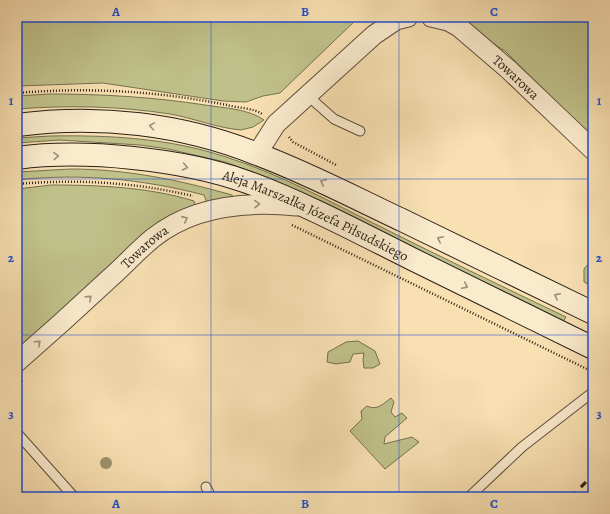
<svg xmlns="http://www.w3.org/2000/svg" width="610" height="514" font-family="Alegreya,serif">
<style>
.green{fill:#c0c18a;stroke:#757050}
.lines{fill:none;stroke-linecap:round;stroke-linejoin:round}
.lane-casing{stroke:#5e4f3c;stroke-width:11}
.street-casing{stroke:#5e4f3c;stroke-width:21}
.secondary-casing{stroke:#2a1f15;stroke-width:24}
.path{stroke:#2a1f15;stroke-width:2.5;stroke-dasharray:1 2;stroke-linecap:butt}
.lane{stroke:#faebcd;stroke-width:9}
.street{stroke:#faebcd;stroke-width:19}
.secondary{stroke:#faebcd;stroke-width:22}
.rail{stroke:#2a1f15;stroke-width:3;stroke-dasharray:7 7;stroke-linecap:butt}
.tree{fill:#9f916f}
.oneway{stroke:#9c8f7a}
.grid{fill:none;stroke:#1d4ed8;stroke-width:1;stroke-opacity:0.55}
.labels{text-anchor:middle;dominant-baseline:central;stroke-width:3;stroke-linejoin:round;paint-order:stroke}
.street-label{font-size:14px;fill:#2a1f15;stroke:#faebcd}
.neatline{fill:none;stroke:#1d4ed8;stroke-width:1.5}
.grid-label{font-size:13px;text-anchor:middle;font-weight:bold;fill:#1d4ed8}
</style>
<rect width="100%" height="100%" fill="#f8e0b2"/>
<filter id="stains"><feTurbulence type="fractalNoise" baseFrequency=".005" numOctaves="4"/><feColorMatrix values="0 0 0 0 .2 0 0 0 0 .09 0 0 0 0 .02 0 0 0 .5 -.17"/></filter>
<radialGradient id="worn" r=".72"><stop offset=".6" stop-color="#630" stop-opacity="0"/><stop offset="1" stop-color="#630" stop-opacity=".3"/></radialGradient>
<!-- green -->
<g class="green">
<polygon points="17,17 359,17 280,93 263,96 246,102 223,101 103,83 17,86"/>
<polygon points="452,17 593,17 593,138 505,51"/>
<path d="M49,94C102,94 153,97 205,105C224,108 249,109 264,120L253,127L241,130C217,128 193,118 170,114C118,106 69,105 17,109V96Z"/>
<path d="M50,136C109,135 169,138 226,157C277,173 325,199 373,223C437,255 501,286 566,317L563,322L313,199L272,179L225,162L168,149L140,145L59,140L17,143V138Z"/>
<path d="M71,169C126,169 179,180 232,195L233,197L207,203L204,195C142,179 81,173 17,180V172Z"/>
<path d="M51,185C99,185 148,187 194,201L196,207L17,353V189Z"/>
<polygon points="593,258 593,287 584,282 584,269"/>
<polygon points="358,341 375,351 380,364 373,368 364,368 363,360 364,353 353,354 350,362 336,364 327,362 328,352 346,342"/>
<path d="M391,398L394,402L391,412L395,417L402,413L407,418L385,437L384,444L412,437L419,442L385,469L350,431L362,419L361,411L367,406C377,411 383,404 391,398Z"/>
</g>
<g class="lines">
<!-- lane casing -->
<g class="lane-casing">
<g id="lane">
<polyline points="307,95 334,119 360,131"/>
<polyline points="17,433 74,497"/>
<polyline points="206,487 211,497"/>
<polyline points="469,497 522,447 593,392"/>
</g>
</g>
<!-- street casing -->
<g class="street-casing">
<g id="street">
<path id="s1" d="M431,17L448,21L459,27L508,69L593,150"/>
<polyline points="257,154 276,124 374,35 396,20 408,17"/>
<path id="s2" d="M17,362C48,335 79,307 109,279C124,266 138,250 153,238C194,205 247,201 297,206"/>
</g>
</g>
<!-- secondary casing -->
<g class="secondary-casing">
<g id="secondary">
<path d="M17,125C98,114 182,124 257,154C308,173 355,198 404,221C467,252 530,282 593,313"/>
<path id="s3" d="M17,158C84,149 183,159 247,182C304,203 358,232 412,259C472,289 533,318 593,348"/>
</g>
</g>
<!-- path -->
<g class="path">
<path d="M17,93C88,87 158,91 227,105C237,108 254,108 262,114"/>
<polyline points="289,137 293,142 336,165"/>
<path d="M17,184C77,179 134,182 193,196"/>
<polyline points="292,225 593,372"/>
<polyline points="17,385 23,380"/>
</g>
<!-- lane -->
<use href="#lane" class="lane"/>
<!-- street -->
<use href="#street" class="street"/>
<!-- secondary -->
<use href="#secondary" class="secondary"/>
<!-- rail -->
<g class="rail">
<polyline points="571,497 593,475"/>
<polyline points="589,497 593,493"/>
</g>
</g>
<!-- trees -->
<circle class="tree" cx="106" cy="463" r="6"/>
<!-- one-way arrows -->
<defs><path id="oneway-chevron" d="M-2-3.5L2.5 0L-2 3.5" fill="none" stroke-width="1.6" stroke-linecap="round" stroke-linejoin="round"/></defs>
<g class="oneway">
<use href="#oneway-chevron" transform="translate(152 126) rotate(-170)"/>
<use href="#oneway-chevron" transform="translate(56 156) rotate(-2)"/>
<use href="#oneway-chevron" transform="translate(185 167) rotate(11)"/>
<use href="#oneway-chevron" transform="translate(323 182) rotate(-155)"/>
<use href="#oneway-chevron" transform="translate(257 204) rotate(-2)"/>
<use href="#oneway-chevron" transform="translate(185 219) rotate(-24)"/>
<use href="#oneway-chevron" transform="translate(440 239) rotate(-154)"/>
<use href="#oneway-chevron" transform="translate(465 286) rotate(26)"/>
<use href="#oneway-chevron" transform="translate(557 296) rotate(-154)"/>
<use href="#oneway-chevron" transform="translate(89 298) rotate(-42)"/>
<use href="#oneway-chevron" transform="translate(38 343) rotate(-42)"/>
</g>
<!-- grid -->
<path class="grid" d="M211,17V497M399,17V497M17,179H593M17,335H593"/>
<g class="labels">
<!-- street labels -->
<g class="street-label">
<text stroke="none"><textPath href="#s1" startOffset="106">Towarowa</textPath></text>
<text stroke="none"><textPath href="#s3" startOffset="309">Aleja Marszałka Józefa Piłsudskiego</textPath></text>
<text stroke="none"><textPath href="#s2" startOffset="172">Towarowa</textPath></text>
</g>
</g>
<!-- margin -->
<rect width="610" height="514" fill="none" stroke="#f8e0b2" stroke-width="44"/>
<rect x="22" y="22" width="566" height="470" class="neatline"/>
<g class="grid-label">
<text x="116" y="16">A</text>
<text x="305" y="16">B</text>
<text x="494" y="16">C</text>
<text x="11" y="105">1</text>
<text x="599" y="105">1</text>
<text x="11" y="262">2</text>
<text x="599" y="262">2</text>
<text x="11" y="418">3</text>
<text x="599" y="418">3</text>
<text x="116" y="508">A</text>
<text x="305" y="508">B</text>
<text x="494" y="508">C</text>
</g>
<rect width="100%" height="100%" filter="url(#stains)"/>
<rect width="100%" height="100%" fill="url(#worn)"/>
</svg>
